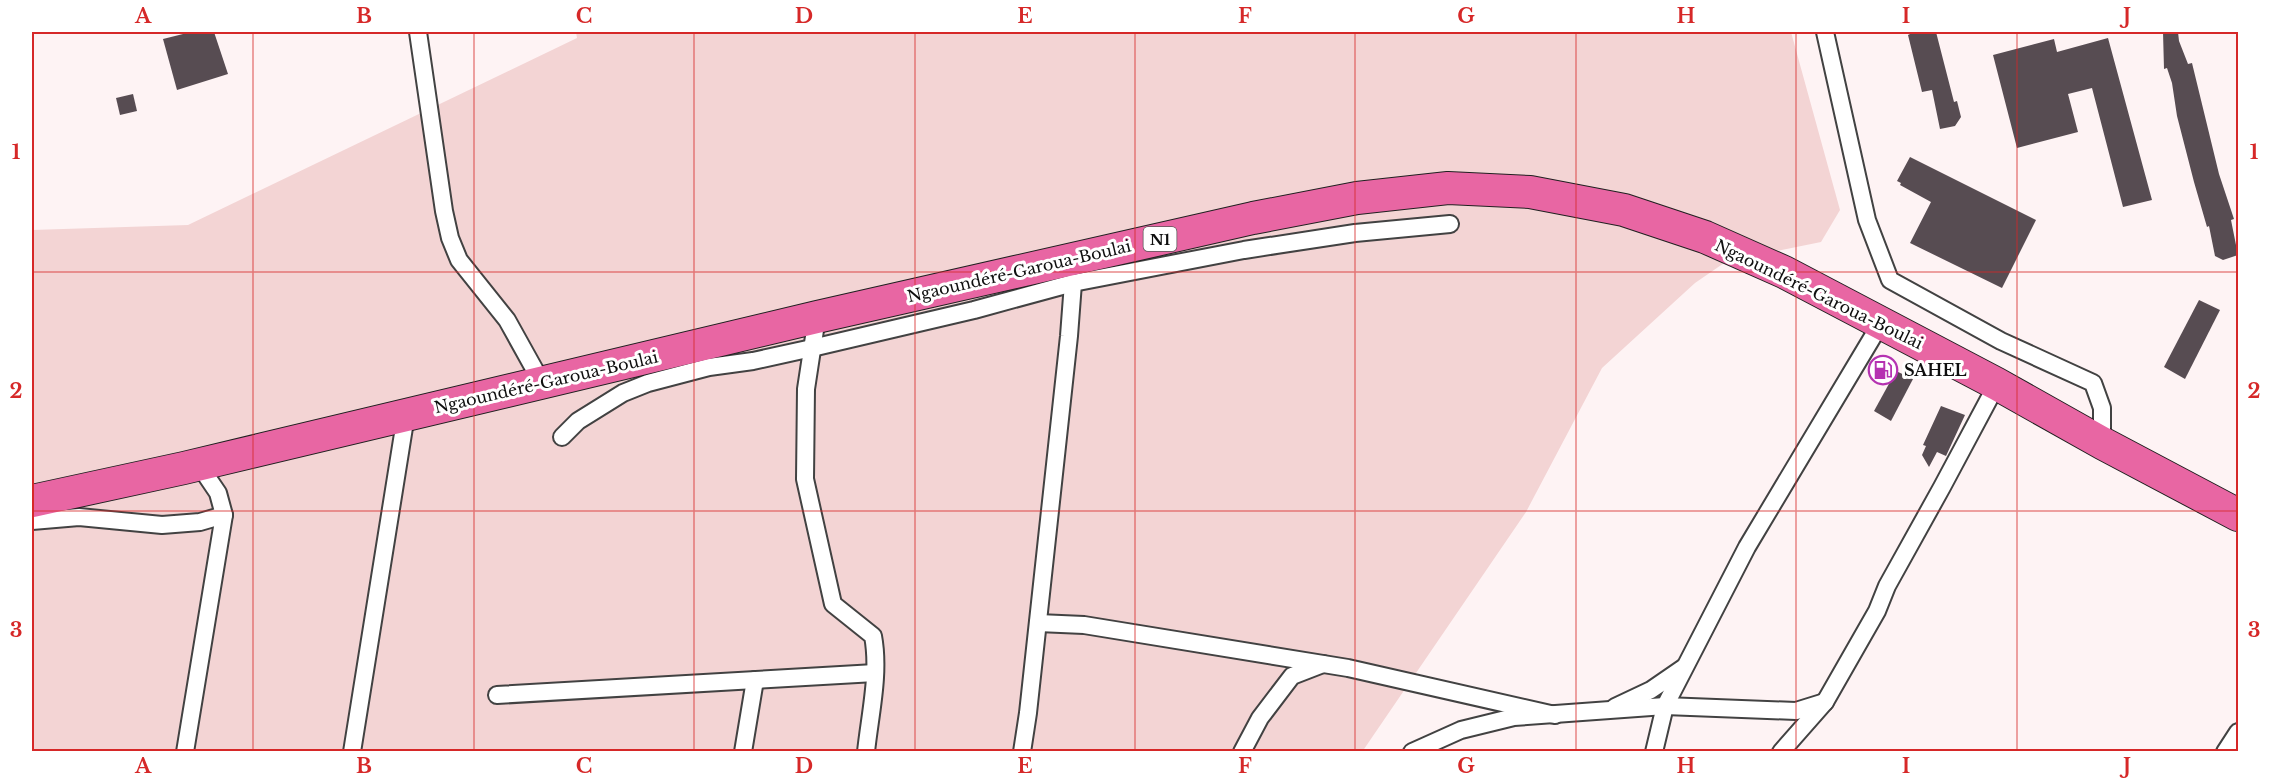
<svg xmlns="http://www.w3.org/2000/svg" width="2270" height="783" font-family="'Libre Baskerville',serif">
<style>
.farmland{fill:#f3d4d4}
.building{fill:#574c52}
.lines{fill:none;stroke-linecap:round;stroke-linejoin:round}
.street-casing{stroke:#424242;stroke-width:20}
.highway-casing{stroke:#202020;stroke-width:34}
.street{stroke:#fff;stroke-width:16}
.highway{stroke:#e866a3;stroke-width:32}
.grid{fill:none;stroke:#d62828;stroke-width:1.5;stroke-opacity:0.55}
.labels{text-anchor:middle;dominant-baseline:central;stroke-width:6;stroke-linejoin:round;paint-order:stroke}
.shield{fill:#fff;stroke:#575757;stroke-width:1.5}
.shield-label{font-size:15px;font-weight:bold;fill:#0f0f0f}
.street-label{font-size:16px;fill:#0f0f0f;stroke:#fff}
.poi-label{font-size:16px;font-weight:bold;fill:#0f0f0f;stroke:#fff;text-anchor:start}
.neatline{fill:none;stroke:#d62828;stroke-width:2}
.grid-label{font-size:20px;text-anchor:middle;font-weight:bold;fill:#d62828}
</style>
<rect width="100%" height="100%" fill="#fef3f4"/>
<!-- farmland -->
<polygon class="farmland" points="576,32 1791,32 1840,210 1821,242 1727,261 1695,283 1602,368 1526,512 1362,752 32,751 32,230 188,225 577,38"/>
<!-- building -->
<g class="building">
<polygon points="191,32 214,32 228,74 177,90 163,39"/>
<polygon points="1910,32 1936,32 1954,102 1957,101 1961,117 1955,126 1940,129 1932,90 1922,92 1908,35 1910,34"/>
<polygon points="2163,32 2178,32 2179,41 2188,64 2192,63 2219,174 2234,219 2231,220 2238,255 2223,260 2215,256 2209,226 2207,227 2194,182 2177,116 2172,83 2167,68 2164,69"/>
<polygon points="2108,38 2152,200 2123,207 2092,88 2068,94 2078,132 2017,148 1993,55 2054,39 2057,52"/>
<polygon points="133,94 137,111 120,115 116,98"/>
<polygon points="1910,157 2036,220 2002,288 1910,243 1931,202 1900,185 1901,183 1897,181"/>
<polygon points="2199,300 2220,310 2185,379 2164,367"/>
<polygon points="1896,371 1913,379 1891,421 1874,411"/>
<polygon points="1941,406 1965,415 1946,456 1937,452 1929,467 1922,455 1926,446 1923,445"/>
</g>
<g class="lines">
<!-- street casing -->
<g class="street-casing">
<g id="street">
<polyline points="418,32 444,211 450,238 459,260 507,320 542,383"/>
<polyline points="1825,32 1867,220 1890,280 2001,341 2093,383 2102,408 2102,443"/>
<path d="M817,317L806,389L805,479L833,604L873,636C880,673 870,714 866,752"/>
<polyline points="562,437 578,421 623,393 648,383 709,367 753,361 812,348 974,310 1073,283 1244,250 1355,233 1450,224"/>
<polyline points="32,521 79,517 162,525 200,522 224,515"/>
<polyline points="1038,623 1084,625 1348,668 1555,715"/>
<polyline points="497,695 875,673"/>
<polyline points="1615,707 1651,690 1683,668"/>
<polyline points="185,752 224,515 218,493 199,465"/>
<polyline points="352,752 406,415"/>
<polyline points="743,752 755,680"/>
<polyline points="1022,752 1028,713 1069,336 1073,283"/>
<polyline points="1242,752 1260,718 1292,676 1323,664"/>
<polyline points="1412,752 1461,730 1514,717 1665,706 1796,711 1825,702"/>
<polyline points="1654,752 1665,706 1747,547 1881,323"/>
<polyline points="1781,752 1825,702 1877,611 1887,586 1942,487 1997,384"/>
<polyline points="2225,752 2238,732"/>
</g>
</g>
<!-- highway casing -->
<g class="highway-casing">
<polyline id="highway" points="32,501 184,468 817,317 1253,218 1357,198 1448,188 1530,192 1624,210 1705,237 1784,272 1997,384 2102,443 2238,515"/>
</g>
<!-- street -->
<use href="#street" class="street"/>
<!-- highway -->
<use href="#highway" class="highway"/>
</g>
<!-- grid -->
<path class="grid" d="M253,32V752M474,32V752M694,32V752M915,32V752M1135,32V752M1355,32V752M1576,32V752M1796,32V752M2017,32V752M32,272H2238M32,511H2238"/>
<!-- icons -->
<defs>
<g id="fuel-ring" transform="scale(1.5)"><circle r="9.5" fill="#fff" stroke="#b532b1" stroke-width="1.5"/><path d="M-5.5-6h7V0h2V4h1.3V-2.5L3-4.5l.8-.8L6-3V5H2.5V1h-1V6h-7ZM-4.2-4.7v3.2H.2V-4.7Z" fill="#b532b1"/></g>
</defs>
<g fill-rule="evenodd">
<use href="#fuel-ring" x="1883" y="370"/>
</g>
<g class="labels">
<!-- shield labels -->
<rect class="shield" x="1143.5" y="227" width="33" height="24" rx="4.5"/>
<g class="shield-label">
<text x="1160" y="239">N1</text>
</g>
<!-- street labels -->
<g class="street-label">
<text transform="translate(1019 271) rotate(-13)">Ngaoundéré-Garoua-Boulai</text>
<text transform="translate(1819 294) rotate(26)">Ngaoundéré-Garoua-Boulai</text>
<text transform="translate(546 382) rotate(-13)">Ngaoundéré-Garoua-Boulai</text>
</g>
<!-- poi labels -->
<g class="poi-label">
<text x="1904" y="370">SAHEL</text>
</g>
</g>
<!-- border -->
<rect width="2270" height="783" fill="none" stroke="#ffffff" stroke-width="66"/>
<rect x="33" y="33" width="2204" height="717" class="neatline"/>
<g class="grid-label">
<text x="143" y="23">A</text>
<text x="364" y="23">B</text>
<text x="584" y="23">C</text>
<text x="804" y="23">D</text>
<text x="1025" y="23">E</text>
<text x="1245" y="23">F</text>
<text x="1466" y="23">G</text>
<text x="1686" y="23">H</text>
<text x="1906" y="23">I</text>
<text x="2127" y="23">J</text>
<text x="16" y="159">1</text>
<text x="2254" y="159">1</text>
<text x="16" y="398">2</text>
<text x="2254" y="398">2</text>
<text x="16" y="637">3</text>
<text x="2254" y="637">3</text>
<text x="143" y="773">A</text>
<text x="364" y="773">B</text>
<text x="584" y="773">C</text>
<text x="804" y="773">D</text>
<text x="1025" y="773">E</text>
<text x="1245" y="773">F</text>
<text x="1466" y="773">G</text>
<text x="1686" y="773">H</text>
<text x="1906" y="773">I</text>
<text x="2127" y="773">J</text>
</g>
</svg>
